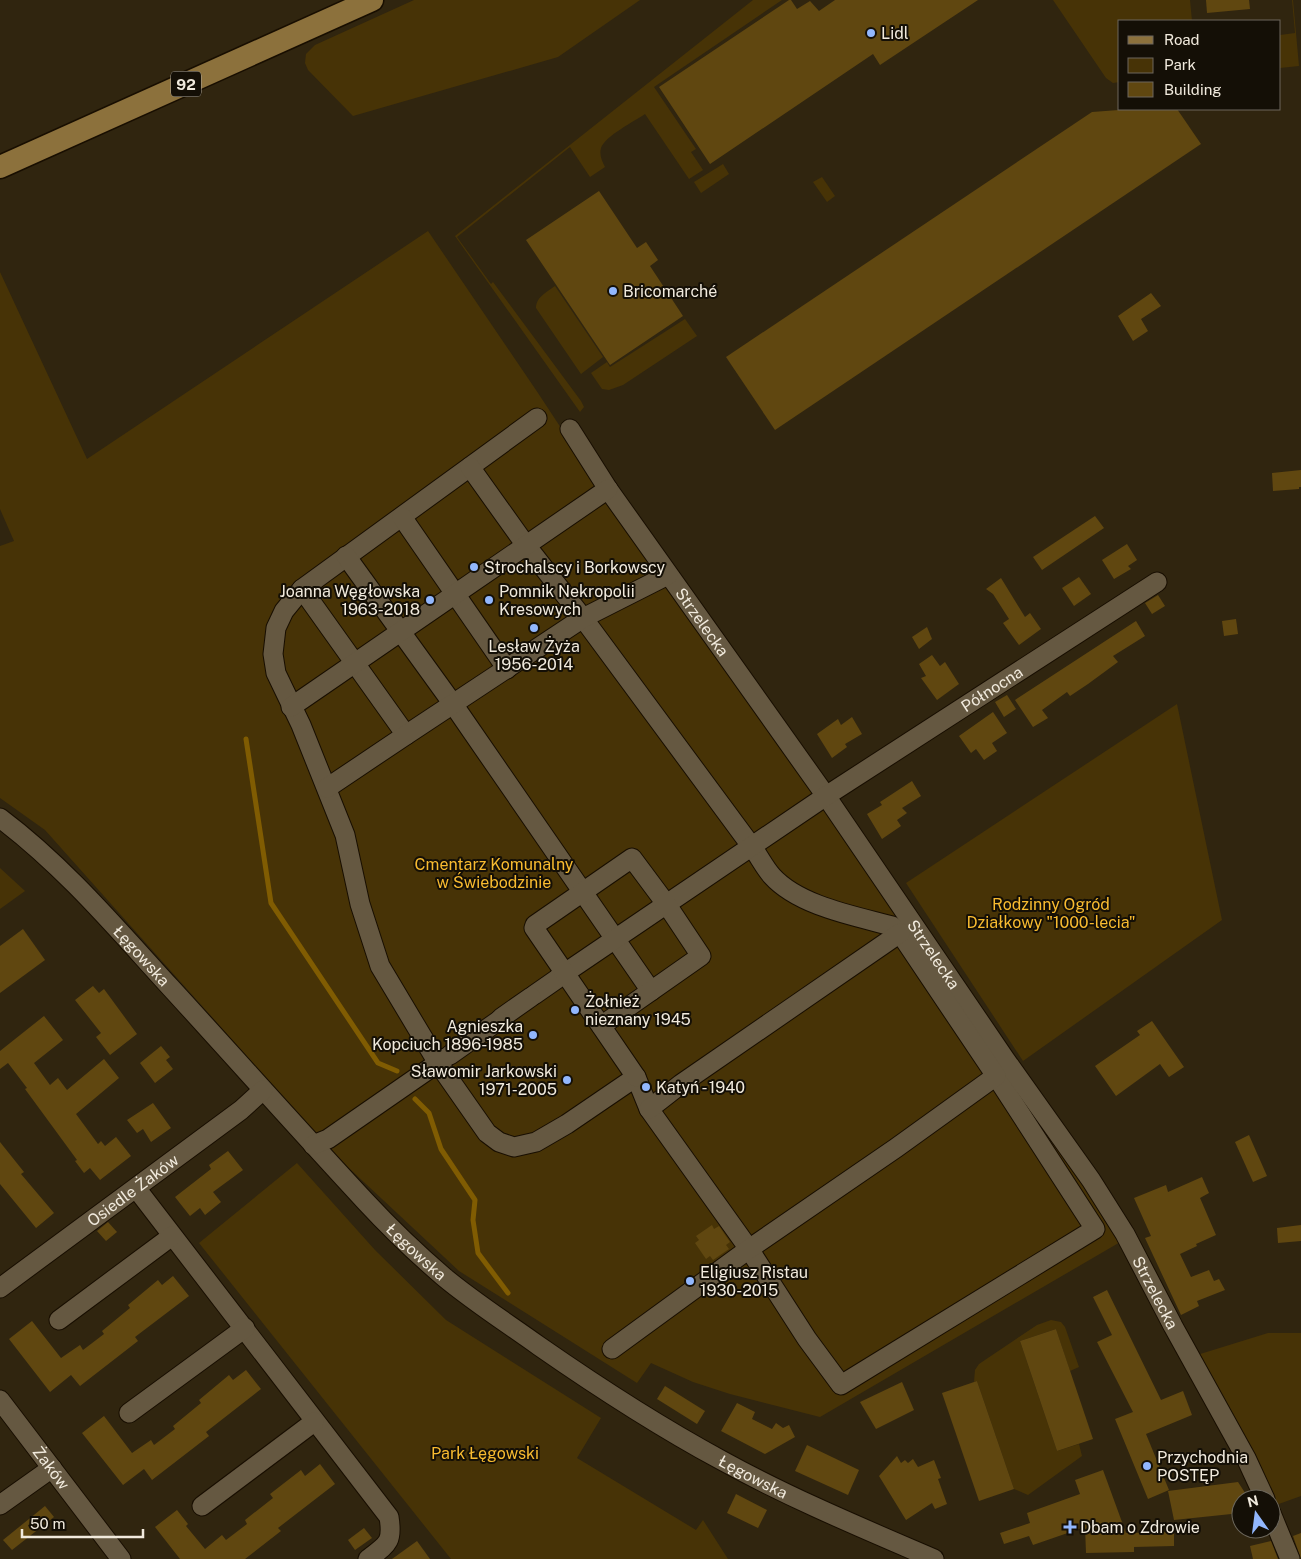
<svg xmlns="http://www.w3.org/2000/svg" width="1301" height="1559" font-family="'Public Sans',sans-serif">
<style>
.green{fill:#473306}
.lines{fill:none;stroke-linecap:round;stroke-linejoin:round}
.stream{stroke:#805c02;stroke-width:5}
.building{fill:#604710}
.minor-casing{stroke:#180e00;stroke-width:21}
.major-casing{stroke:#180e00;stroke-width:25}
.minor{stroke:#655841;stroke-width:19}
.major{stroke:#8c713c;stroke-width:22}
.poi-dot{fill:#92b7fd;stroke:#140f06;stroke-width:2}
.labels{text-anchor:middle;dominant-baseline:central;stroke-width:4;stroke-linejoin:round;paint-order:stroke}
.shield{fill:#140f06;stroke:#afa89c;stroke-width:1}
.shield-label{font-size:15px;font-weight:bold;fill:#f1eadd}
.poi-label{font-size:16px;fill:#f1eadd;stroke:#140f06;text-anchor:start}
.street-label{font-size:16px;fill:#f1eadd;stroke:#140f06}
.park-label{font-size:16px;fill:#f8bb30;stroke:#140f06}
</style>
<rect width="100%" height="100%" fill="#30250f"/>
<!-- green -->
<g class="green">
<polygon points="414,0 640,0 558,57 353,116 308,70 305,63 306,54 315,45"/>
<path d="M753,0H782L654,87L696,149L691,152L703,170L689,179L645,114C635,121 605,136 601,148C599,155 602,161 605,167L590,177L570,147L457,237L491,284L493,282L581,401L584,407L580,412L455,236Z"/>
<polygon points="1053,0 1190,0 1192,21 1120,21 1120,82 1113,83 1106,78"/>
<polygon points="1292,0 1293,0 1299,66 1280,68 1280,35 1295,33"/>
<polygon points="723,164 729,174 701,193 694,182"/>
<polygon points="822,177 835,196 827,202 813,182"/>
<polygon points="428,231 538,393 649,562 768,731 889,899 1122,1241 820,1417 730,1394 693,1382 651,1363 637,1383 459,1271 336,1156 45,830 0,798 0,546 14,541 0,509 0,272 87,459"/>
<path d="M555,286L603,357L581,374L536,308C536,297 547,292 555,286Z"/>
<polygon points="685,319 697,336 623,385 609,390 602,389 591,373 607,362 610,367"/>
<polygon points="1177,704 1222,920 1023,1061 906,883"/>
<polygon points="0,868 25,891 0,909"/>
<polygon points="297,1163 375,1250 446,1320 601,1418 577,1458 696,1530 703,1520 728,1559 451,1559 199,1243"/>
<polygon points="1051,1320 1061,1322 1065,1327 1079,1367 1070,1371 1056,1329 1020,1341 1057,1451 1079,1444 1082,1456 1028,1495 1014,1489 977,1381 974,1382 975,1370 979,1364 1037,1325"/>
<polygon points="1268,1333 1301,1333 1301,1496 1276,1505 1254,1452 1197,1355"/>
</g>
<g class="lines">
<!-- stream -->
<g class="stream">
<polyline points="246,739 271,903 378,1063 397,1071"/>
<polyline points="415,1099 429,1113 441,1149 475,1200 473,1220 478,1253 508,1293"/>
</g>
</g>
<!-- building -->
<g class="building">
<polygon points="789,0 791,0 797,9 810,1 819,11 835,0 978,0 880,65 873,54 710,164 659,87"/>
<polygon points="1206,0 1249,0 1250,9 1207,13"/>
<polygon points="1132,109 1177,109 1201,144 775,430 726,357 1092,112"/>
<polygon points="599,191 637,248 646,242 658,260 650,266 683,316 610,365 526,240"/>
<polygon points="1151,293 1161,306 1141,319 1148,331 1133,341 1118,316"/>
<polygon points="1301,470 1301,487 1299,487 1299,489 1273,491 1272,473"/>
<polygon points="1095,516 1104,528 1042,570 1033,557"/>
<polygon points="1127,544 1137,560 1128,566 1131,569 1114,579 1102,560"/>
<polygon points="1079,577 1091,594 1074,606 1062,588"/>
<polygon points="1001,578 1025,617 1030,613 1041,629 1019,645 1003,623 1009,619 993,594 986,589"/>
<polygon points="1158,595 1165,606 1152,614 1145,603"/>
<polygon points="1236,619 1238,634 1224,636 1222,621"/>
<polygon points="1136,621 1145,636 1113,656 1118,662 1088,684 1070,696 1067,692 1042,710 1048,718 1033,727 1015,700"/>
<polygon points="927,627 932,639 919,649 912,637"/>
<polygon points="932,655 940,666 945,662 959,684 937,700 921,678 926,676 919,664"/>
<polygon points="1007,695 1016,709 1004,717 995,702"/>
<polygon points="993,712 1007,733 992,743 997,751 984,760 976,749 971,753 959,736"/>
<polygon points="852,717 862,734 845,744 847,747 832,758 817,734 838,719 841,725"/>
<polygon points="912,781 921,796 902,808 907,813 897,820 901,826 882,839 867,814 882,805 880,802"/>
<polygon points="23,929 45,960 0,993 0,946"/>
<polygon points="93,986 99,993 104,989 137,1034 110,1055 96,1037 101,1033 75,1000"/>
<polygon points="44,1016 63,1040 34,1063 50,1085 58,1078 67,1090 104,1059 119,1078 76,1114 98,1144 101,1141 105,1146 116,1137 131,1156 100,1180 90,1168 84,1173 75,1161 77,1160 25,1089 27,1088 8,1063 0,1069 0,1051"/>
<polygon points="1152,1021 1184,1067 1169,1077 1160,1064 1116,1096 1095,1066 1140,1035 1137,1031"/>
<polygon points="161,1046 170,1057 166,1060 173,1069 155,1083 140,1063"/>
<polygon points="153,1103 171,1128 151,1142 143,1129 137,1133 127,1120"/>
<polygon points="1249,1135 1267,1176 1253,1182 1235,1142"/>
<polygon points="0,1142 24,1172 21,1174 54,1213 36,1228 0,1184"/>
<polygon points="228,1151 243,1170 213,1192 221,1202 205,1215 200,1208 190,1216 175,1197 211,1169 209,1165"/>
<polygon points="1202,1177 1209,1193 1200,1198 1216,1235 1196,1244 1197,1246 1180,1254 1191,1277 1209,1270 1214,1281 1219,1279 1225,1290 1197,1301 1199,1306 1181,1315 1145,1238 1151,1236 1134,1198 1166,1185 1168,1192"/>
<polygon points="108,1222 117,1232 106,1241 97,1231"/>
<polygon points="712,1225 714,1229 719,1226 730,1242 726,1245 729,1249 713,1260 710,1256 706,1259 695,1243 699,1240 696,1236"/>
<polygon points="1301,1225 1301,1241 1278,1243 1277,1228"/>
<polygon points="173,1276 189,1296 135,1337 138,1341 80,1386 71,1375 50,1392 9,1339 32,1321 61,1358 80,1345 83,1350 104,1334 102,1331 130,1308 128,1305 158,1280 162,1285"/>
<polygon points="1107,1290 1161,1400 1183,1391 1192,1415 1146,1434 1169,1490 1148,1499 1115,1419 1133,1412 1097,1342 1112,1335 1093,1297"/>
<polygon points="1056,1329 1093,1439 1057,1451 1020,1341"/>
<polygon points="246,1370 261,1389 206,1432 209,1436 152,1480 144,1469 123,1485 82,1433 104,1416 132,1453 151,1440 154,1445 175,1429 173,1426 201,1403 199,1400 229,1375 233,1380"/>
<polygon points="977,1381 1014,1489 979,1501 942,1393"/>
<polygon points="902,1382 914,1410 876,1429 860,1402"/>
<polygon points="665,1386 705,1411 697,1424 657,1399"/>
<polygon points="737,1403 755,1412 752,1419 772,1429 776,1423 783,1428 789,1425 795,1437 765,1454 721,1431"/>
<polygon points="807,1445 859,1470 848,1495 795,1471"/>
<polygon points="897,1456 901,1463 905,1460 908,1463 913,1459 918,1467 934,1460 941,1478 938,1479 947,1504 935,1509 932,1503 906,1520 879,1476"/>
<polygon points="320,1464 335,1484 278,1528 281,1531 245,1559 180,1559 155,1527 177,1510 188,1524 186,1526 205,1549 222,1535 226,1540 247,1524 245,1520 273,1498 270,1494 301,1470 305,1476"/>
<polygon points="1103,1470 1126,1533 1174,1532 1174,1546 1134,1547 1134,1552 1086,1553 1085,1527 1033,1545 1029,1536 1004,1544 1000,1533 1030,1523 1027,1513 1080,1494 1075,1480"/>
<polygon points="1238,1482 1249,1499 1241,1499 1241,1513 1174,1520 1168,1491"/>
<polygon points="736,1494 767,1510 758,1528 727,1513"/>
<polygon points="45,1506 54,1517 12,1550 3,1540"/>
<polygon points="364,1528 372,1538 355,1550 348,1540"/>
<polygon points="1301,1533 1301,1559 1293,1536"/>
<polygon points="417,1541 430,1559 392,1559"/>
<polygon points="1271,1541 1278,1559 1253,1559 1250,1546"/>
</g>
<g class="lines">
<!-- minor casing -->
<g class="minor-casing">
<g id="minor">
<polyline points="537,418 302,589 284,611 276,628 273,654 276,673 301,725 345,835 360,904 380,966 438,1063 487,1133 499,1142 514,1147 536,1142 567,1124 636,1077 649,1109 749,1249 807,1339 841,1385 1095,1229 996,1076 1010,1067"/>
<path id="s1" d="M570,429L608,489L826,796L1005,1059L1091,1180L1125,1234L1173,1326L1246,1458L1265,1499"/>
<path d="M470,467L525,544L583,618L752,847C759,856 764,867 772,876C799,906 855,916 892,926L900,933L996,1076L896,1148L749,1249L612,1349"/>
<polyline points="402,517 507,669"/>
<polyline points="346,556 453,704 651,991"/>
<polyline points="302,589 406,735"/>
<polyline points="291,707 608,489"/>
<polyline points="327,788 406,735 583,618 668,575"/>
<path id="s2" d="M0,818C64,866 117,929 171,988C236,1059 300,1131 365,1201C390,1228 416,1253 444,1277C474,1302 507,1323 539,1346C598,1387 658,1426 721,1460C790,1498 862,1528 934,1559"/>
<path id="s3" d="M559,977L826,796L1157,582"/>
<polyline points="534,995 557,979"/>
<polyline points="501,1018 531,997"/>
<polyline points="601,1026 701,956 667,905 632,858 535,925 534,928 636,1077"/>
<polyline points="450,1055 498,1021"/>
<polyline points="649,1109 681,1084 900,933"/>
<polyline points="313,1145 328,1139 445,1058"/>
<path d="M136,1188L389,1517C393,1542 388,1544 368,1559"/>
<path id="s4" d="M0,1288L241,1110L263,1090"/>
<polyline points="59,1320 172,1236"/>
<path id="s5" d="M0,1400L121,1559"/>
<polyline points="129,1413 245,1328"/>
<polyline points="0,1505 52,1468"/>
<polyline points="202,1506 314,1422"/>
<polyline points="1271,1513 1290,1559"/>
</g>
</g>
<!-- major casing -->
<g class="major-casing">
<polyline id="major" points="0,167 372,0"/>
</g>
<!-- minor -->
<use href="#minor" class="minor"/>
<!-- major -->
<use href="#major" class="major"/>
</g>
<!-- markers -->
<g class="poi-dot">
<circle cx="871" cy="33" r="5"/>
<circle cx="613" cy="291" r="5"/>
<circle cx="474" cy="567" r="5"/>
<circle cx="430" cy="600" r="5"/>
<circle cx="489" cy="600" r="5"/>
<circle cx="534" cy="628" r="5"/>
<circle cx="575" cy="1010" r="5"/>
<circle cx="533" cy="1035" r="5"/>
<circle cx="567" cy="1080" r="5"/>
<circle cx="646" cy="1087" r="5"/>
<circle cx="690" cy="1281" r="5"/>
<circle cx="1147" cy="1466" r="5"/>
<path d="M1067.5 1519.5h5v5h5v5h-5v5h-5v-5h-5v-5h5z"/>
</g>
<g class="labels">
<!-- shield labels -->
<rect class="shield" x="171" y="71.5" width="30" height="25" rx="4"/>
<g class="shield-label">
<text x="186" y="84">92</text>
</g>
<!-- poi labels -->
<g class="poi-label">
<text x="881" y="33">Lidl</text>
<text x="623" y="291">Bricomarché</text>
<text x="484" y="567">Strochalscy i Borkowscy</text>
<text x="420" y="591" text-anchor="end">Joanna Węgłowska<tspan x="420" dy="18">1963-2018</tspan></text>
<text x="499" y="591">Pomnik Nekropolii<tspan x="499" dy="18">Kresowych</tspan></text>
<text x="534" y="646" text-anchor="middle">Lesław Żyża<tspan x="534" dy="18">1956-2014</tspan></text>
<text x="585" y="1001">Żołnież<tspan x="585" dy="18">nieznany 1945</tspan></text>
<text x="523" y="1026" text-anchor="end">Agnieszka<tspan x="523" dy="18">Kopciuch 1896-1985</tspan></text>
<text x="557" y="1071" text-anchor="end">Sławomir Jarkowski<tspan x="557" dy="18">1971-2005</tspan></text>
<text x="656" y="1087">Katyń - 1940</text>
<text x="700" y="1272">Eligiusz Ristau<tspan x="700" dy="18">1930-2015</tspan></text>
<text x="1157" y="1457">Przychodnia<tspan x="1157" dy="18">POSTĘP</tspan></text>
<text x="1080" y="1527">Dbam o Zdrowie</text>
</g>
<!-- street labels -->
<g class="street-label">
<text stroke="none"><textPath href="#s1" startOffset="234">Strzelecka</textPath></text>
<text stroke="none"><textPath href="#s3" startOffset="520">Północna</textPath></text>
<text stroke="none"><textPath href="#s1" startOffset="639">Strzelecka</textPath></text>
<text stroke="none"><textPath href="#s2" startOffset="198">Łęgowska</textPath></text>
<text stroke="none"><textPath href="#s4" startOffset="165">Osiedle Żaków</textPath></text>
<text stroke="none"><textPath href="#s2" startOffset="602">Łęgowska</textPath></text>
<text stroke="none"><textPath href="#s1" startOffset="1044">Strzelecka</textPath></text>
<text stroke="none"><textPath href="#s5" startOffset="85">Żaków</textPath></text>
<text stroke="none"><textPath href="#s2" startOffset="1008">Łęgowska</textPath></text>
</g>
<!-- park labels -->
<g class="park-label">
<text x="494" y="864">Cmentarz Komunalny<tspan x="494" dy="18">w Świebodzinie</tspan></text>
<text x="1051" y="904">Rodzinny Ogród<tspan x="1051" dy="18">Działkowy "1000-lecia"</tspan></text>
<text x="485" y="1453">Park Łęgowski</text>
</g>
</g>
<!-- legend -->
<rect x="1118" y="20" width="162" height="90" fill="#140f06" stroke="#6c675c"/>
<rect x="1128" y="36" width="25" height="8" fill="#8c713c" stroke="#6c675c"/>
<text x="1164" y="45" font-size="15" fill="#f1eadd">Road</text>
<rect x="1128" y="58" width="25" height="15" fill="#473306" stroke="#6c675c"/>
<text x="1164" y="70" font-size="15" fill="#f1eadd">Park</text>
<rect x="1128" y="82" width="25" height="15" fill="#604710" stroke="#6c675c"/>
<text x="1164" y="95" font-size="15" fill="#f1eadd">Building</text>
<!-- north arrow -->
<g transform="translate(1256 1514) rotate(346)"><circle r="24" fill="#140f06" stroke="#6c675c"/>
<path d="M0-4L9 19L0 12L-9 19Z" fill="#92b7fd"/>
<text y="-8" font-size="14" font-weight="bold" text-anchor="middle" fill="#f1eadd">N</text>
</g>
<!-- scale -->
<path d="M22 1529v8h121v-8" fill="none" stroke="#f1eadd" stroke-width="2.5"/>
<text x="30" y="1529" font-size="15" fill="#f1eadd" stroke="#140f06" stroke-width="4" paint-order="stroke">50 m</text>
</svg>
